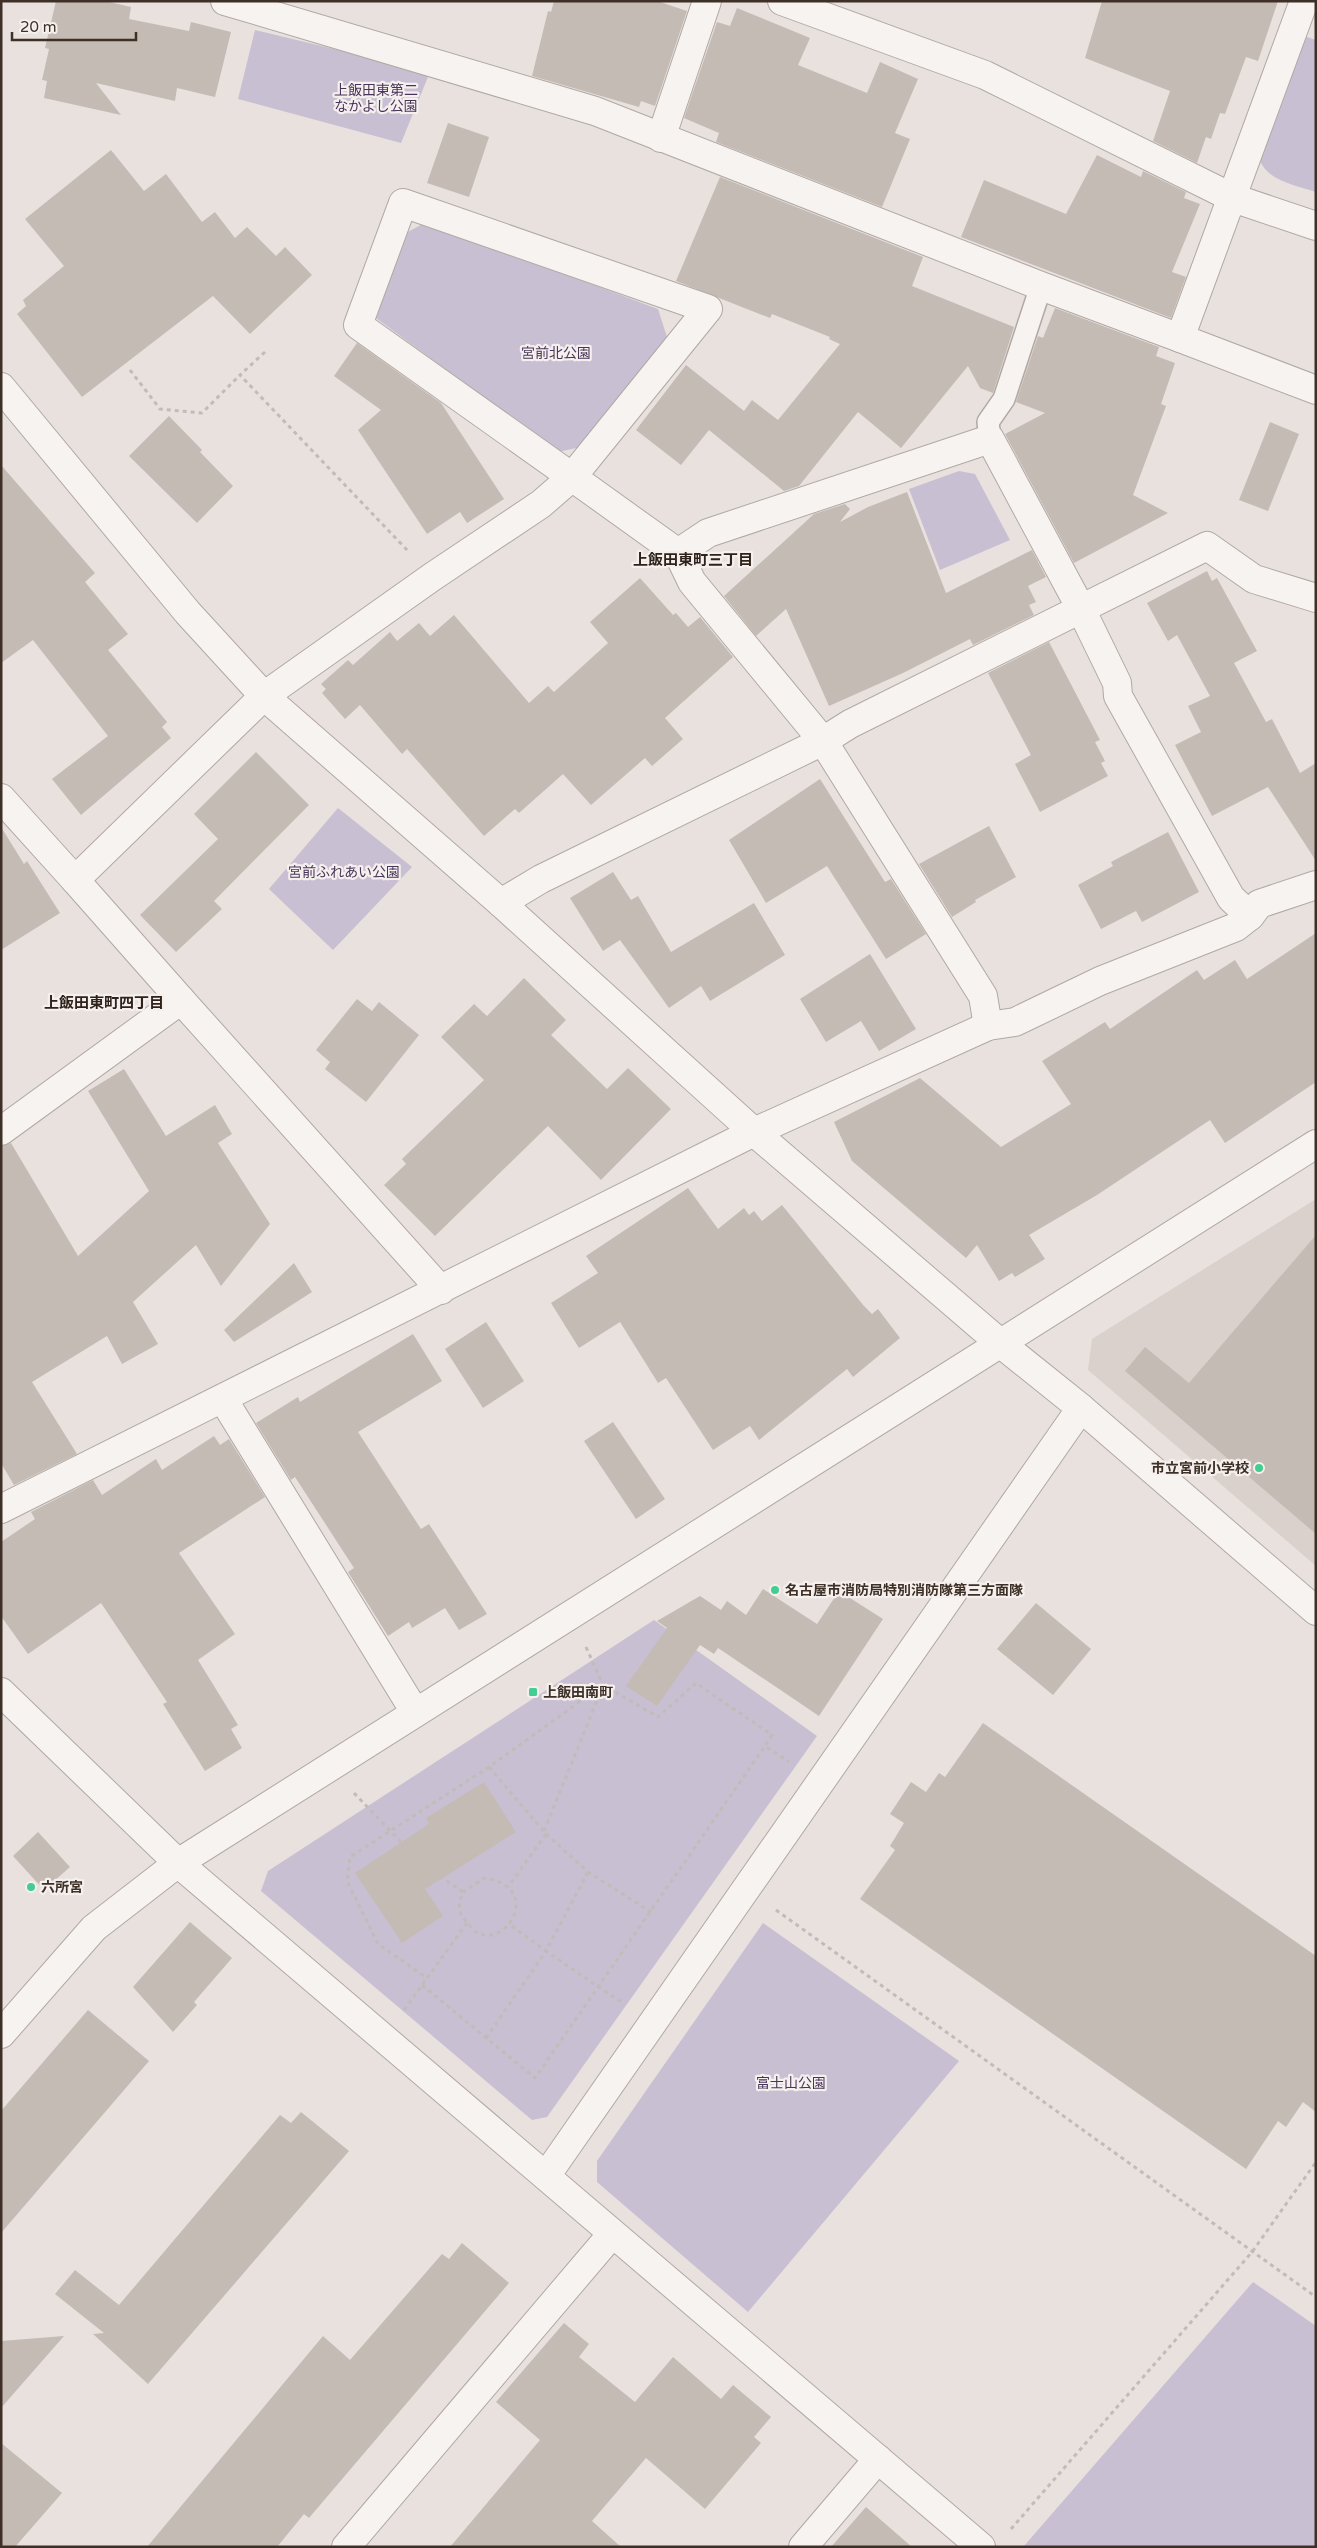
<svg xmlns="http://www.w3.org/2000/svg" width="1317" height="2548" font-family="'Varela Round','Noto Sans JP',sans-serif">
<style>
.built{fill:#dad0cc}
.green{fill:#c8bfd2}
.building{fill:#c4bbb5}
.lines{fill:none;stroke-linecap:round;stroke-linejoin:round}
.service-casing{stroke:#b2a8a3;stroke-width:24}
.minor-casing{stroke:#b2a8a3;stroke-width:30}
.tertiary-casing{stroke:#b2a8a3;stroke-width:30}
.path{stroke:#c2bcb8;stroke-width:3;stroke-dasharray:4 4;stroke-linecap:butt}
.service{stroke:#f6f3f1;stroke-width:21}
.minor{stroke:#f6f3f1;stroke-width:28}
.tertiary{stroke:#f6f3f1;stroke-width:28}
.poi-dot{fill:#43cd92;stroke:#f5f0ee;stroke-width:2}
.labels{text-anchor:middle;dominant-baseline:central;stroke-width:4.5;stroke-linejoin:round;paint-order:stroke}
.park-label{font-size:14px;fill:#49355a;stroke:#f5f0ee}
.poi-label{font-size:14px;font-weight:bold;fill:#3e3027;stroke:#f5f0ee;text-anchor:start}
.neighbourhood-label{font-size:15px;font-weight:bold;fill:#2f221a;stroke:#f5f0ee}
</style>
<rect width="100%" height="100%" fill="#e8e1de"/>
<!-- built -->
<polygon class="built" points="1316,1199 1316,1566 1088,1370 1092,1339"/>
<!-- green -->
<g class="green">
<polygon points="255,30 430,72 401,143 238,99"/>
<path d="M1304,36L1316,40V192C1296,185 1266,181 1259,158Z"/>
<polygon points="426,222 658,309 667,337 581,447 558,452 376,318 406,233"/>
<polygon points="959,471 975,474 1010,540 940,570 909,489"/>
<polygon points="338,808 412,867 333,950 269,889"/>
<polygon points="654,1620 817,1736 547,2117 532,2120 261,1891 268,1871"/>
<polygon points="763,1923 959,2061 748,2312 597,2182 597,2161"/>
<polygon points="1253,2282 1316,2326 1316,2547 1024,2546"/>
</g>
<!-- building -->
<g class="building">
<polygon points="56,1 105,1 131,7 129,19 189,31 191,22 231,32 215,97 177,88 175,101 96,83 121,115 44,98 47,81 42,80 49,49 45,48"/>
<polygon points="554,1 657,1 687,11 655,106 641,101 639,107 532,76 548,11 551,12"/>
<polygon points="1102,1 1278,1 1258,61 1246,57 1225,114 1220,113 1211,139 1206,137 1197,163 1153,141 1170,91 1085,58"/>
<polygon points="737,8 810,38 798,65 867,93 880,62 918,79 895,133 910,139 882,207 716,142 719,133 684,118 717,22 730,26"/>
<polygon points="448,123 489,137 469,197 427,183"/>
<polygon points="111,150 144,191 166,174 202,222 215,212 235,238 247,227 276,256 285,247 312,275 250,334 213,296 82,397 17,314 26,306 23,300 64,266 25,219"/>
<polygon points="1097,155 1141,177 1143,171 1186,192 1184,198 1200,204 1172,272 1186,277 1171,318 961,237 984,180 1066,214"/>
<polygon points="720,177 923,257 912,286 1014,327 993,393 980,388 968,366 901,448 858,412 799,486 784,491 709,430 681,465 636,430 686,365 744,411 752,400 778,420 840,344 829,339 830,337 772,314 770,318 676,281"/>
<polygon points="1055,308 1159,347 1156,356 1175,363 1161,404 1166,406 1133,495 1168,513 1074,563 1005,434 1045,413 1016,402 1038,336 1043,338"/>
<polygon points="357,343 441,403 504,499 467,523 460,512 427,534 358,430 381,410 334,376"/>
<polygon points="169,416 202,450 200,452 233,486 197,523 129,456"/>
<polygon points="1270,422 1299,434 1268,511 1239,500"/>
<polygon points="1,465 95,573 85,582 128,634 108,650 167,722 162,727 171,738 81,815 52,779 108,736 33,640 1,663"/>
<polygon points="907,492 946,593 1032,550 1046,577 1028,586 1036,602 1029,605 1034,615 973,645 970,639 903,673 829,706 786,609 756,636 724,596 814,514 845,504 850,509 840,522 868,507"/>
<polygon points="1207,571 1212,581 1217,578 1257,651 1234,663 1266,722 1272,719 1300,773 1316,763 1316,861 1268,787 1212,816 1175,745 1201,732 1188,706 1210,696 1177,635 1168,641 1147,603"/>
<polygon points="640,578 673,615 676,613 688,627 700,617 733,657 665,718 683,739 652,766 645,758 591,805 563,774 519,813 515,809 484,836 407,749 402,754 360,705 345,719 322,693 326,689 321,684 348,660 353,665 390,632 397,641 419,623 430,636 454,615 529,703 548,686 554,692 608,643 590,622"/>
<polygon points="1049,642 1100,740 1095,742 1105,761 1101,763 1108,776 1040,812 1015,764 1031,755 988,673"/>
<polygon points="256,752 309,805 214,901 222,909 176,952 140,915 218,839 194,814"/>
<polygon points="820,779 885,882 891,879 926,934 886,959 827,866 766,903 729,840"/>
<polygon points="989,826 1016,877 975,900 976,902 952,917 919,864"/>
<polygon points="1,827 24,864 27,861 60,913 1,950"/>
<polygon points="1168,832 1199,892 1142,922 1136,911 1101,929 1078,885 1113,866 1111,862"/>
<polygon points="613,872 631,900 638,896 671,952 754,903 785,955 710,1001 701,986 669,1008 620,940 603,951 570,898"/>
<polygon points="1316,933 1316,1082 1225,1143 1210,1120 1097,1195 1029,1235 1045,1259 1015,1277 1012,1273 999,1281 977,1245 966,1258 852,1161 834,1122 920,1078 1001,1147 1071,1104 1042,1061 1105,1022 1110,1029 1197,970 1204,980 1235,960 1247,979"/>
<polygon points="870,954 916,1029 879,1051 861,1021 826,1042 800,999"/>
<polygon points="524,978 566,1020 551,1035 607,1089 628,1068 671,1109 601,1180 548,1126 435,1236 384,1185 406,1164 402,1159 484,1080 441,1037 474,1004 487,1016"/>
<polygon points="357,999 372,1011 379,1002 419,1035 366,1102 325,1069 330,1062 316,1050"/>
<polygon points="124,1069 166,1136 215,1105 232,1134 218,1143 270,1224 221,1286 196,1245 133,1302 158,1344 122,1364 107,1336 32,1382 77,1454 14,1485 1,1463 1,1146 11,1143 78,1256 149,1191 88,1091"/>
<polygon points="688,1188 718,1229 744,1208 749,1215 754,1211 762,1221 782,1205 864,1306 872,1314 878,1309 900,1338 853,1377 847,1369 759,1440 750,1426 713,1450 666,1378 658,1383 620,1322 579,1348 551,1303 598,1273 586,1256"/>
<polygon points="1316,1235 1316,1534 1125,1371 1145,1347 1189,1383"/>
<polygon points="294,1263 312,1292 234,1342 224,1330"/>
<polygon points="486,1322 524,1381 483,1408 445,1349"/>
<polygon points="413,1334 442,1381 358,1432 421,1529 429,1524 487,1614 459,1630 445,1608 412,1628 409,1622 388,1636 348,1572 354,1568 295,1477 291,1480 256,1423 298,1397 300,1402"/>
<polygon points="613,1422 665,1499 636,1519 584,1441"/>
<polygon points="214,1436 220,1445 229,1439 265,1497 179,1553 235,1634 198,1660 238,1725 231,1729 242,1748 205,1771 163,1704 167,1702 101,1603 28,1654 1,1616 1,1542 35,1519 31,1512 93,1480 102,1495 156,1459 162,1470"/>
<polygon points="763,1589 817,1624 839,1591 883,1619 819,1716 718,1648 714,1654 700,1645 657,1706 626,1686 667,1628 657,1621 700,1596 721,1610 727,1601 746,1615"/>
<polygon points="1036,1603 1091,1649 1053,1695 997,1649"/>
<polygon points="983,1723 1316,1956 1316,2112 1303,2102 1286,2127 1278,2121 1246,2169 860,1899 895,1850 890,1846 904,1823 890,1814 911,1782 926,1792 939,1773 945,1777"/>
<polygon points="484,1782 516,1832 425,1889 443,1916 402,1943 355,1873 429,1824 426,1818"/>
<polygon points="38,1832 70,1867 44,1890 13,1856"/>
<polygon points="190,1922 232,1958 194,2002 197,2005 173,2032 133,1987"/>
<polygon points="88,2010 149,2061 1,2233 1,2111"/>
<polygon points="301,2112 349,2151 148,2384 93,2334 104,2333 55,2294 75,2270 119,2305 280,2115 291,2123"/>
<polygon points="462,2243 509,2283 309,2518 304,2514 277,2547 147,2547 323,2336 350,2360 442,2254 449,2259"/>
<polygon points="564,2323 589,2344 579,2357 635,2402 673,2357 721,2399 733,2385 771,2417 754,2437 761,2443 705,2509 646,2458 592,2521 621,2547 450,2547 540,2440 496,2402"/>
<polygon points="64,2336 1,2408 1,2341"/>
<polygon points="1,2443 62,2493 15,2547 1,2547"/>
<polygon points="866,2507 912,2547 831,2547"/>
</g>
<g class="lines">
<!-- service casing -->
<g class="service-casing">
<polyline id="service" points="990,439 988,422 1004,399 1041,286"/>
</g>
<!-- minor casing -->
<g class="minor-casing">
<g id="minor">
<polyline points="225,1 595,111 1041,286 1180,338"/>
<polyline points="782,1 985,75 1233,198 1316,226"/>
<polyline points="1304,1 1180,338 1316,390"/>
<polyline points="661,138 707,1"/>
<polygon points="403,203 708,309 572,477 358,325"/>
<polyline points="1,387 188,613 264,696 501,903 754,1132 1000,1343 1081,1408"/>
<polyline points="678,553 692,582 823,741 983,996 988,1026"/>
<polyline points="1,798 75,880 264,696 432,577 541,504 572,477 678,553 708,533 990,439 1080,607 1117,683 1118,696 1231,898 1250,916"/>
<polyline points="75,880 181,1000"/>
<polyline points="501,903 541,879 823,741 850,724 1207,546 1254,579 1316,598"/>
<polyline points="1,1131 181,1000 441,1290"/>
<polyline points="223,1399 415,1712"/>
<polyline points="1,1509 754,1132 988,1026 1015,1022 1100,981 1236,927 1250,916 1259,904 1316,885"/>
<polyline points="1,1692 178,1863 981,2547"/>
<polyline points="546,2176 1081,1408 1316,1611"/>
<polyline points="346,2547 612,2234"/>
<polyline points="803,2547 878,2459"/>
</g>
</g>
<!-- tertiary casing -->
<g class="tertiary-casing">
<polyline id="tertiary" points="1,2034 94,1928 178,1863 1316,1144"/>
</g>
<!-- path -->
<g class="path">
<polyline points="265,352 240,375 408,551"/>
<polyline points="130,370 160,409 202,413 240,375"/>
<polyline points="586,1647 603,1685 658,1717 696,1683 772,1735 765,1746 789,1762"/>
<polyline points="489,1767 546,1834 508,1887"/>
<path d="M354,1793L423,1865L463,1892C458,1905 457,1914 468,1923C470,1926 473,1930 476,1932C507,1950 544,1886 484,1878L463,1892"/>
<polyline points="544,1831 603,1686"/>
<polyline points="546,1834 588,1872 651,1912"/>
<polyline points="588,1872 546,1951 624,2004"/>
<polyline points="776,1910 1316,2297"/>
<polyline points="467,1923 427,1978 378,1944 347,1881 350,1857 489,1767 603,1685"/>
<polyline points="422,1985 535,2078 765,1746"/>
<polyline points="404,2010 427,1978"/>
<polyline points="486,2038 546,1951 509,1924"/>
<polyline points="1011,2529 1252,2252 1316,2162"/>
</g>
<!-- service -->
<use href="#service" class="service"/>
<!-- minor -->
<use href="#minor" class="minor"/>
<!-- tertiary -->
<use href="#tertiary" class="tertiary"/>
</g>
<!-- markers -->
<g class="poi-dot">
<circle cx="1259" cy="1468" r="5"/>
<circle cx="775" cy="1590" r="5"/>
<rect x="528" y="1687" width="10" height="10" rx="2.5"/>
<circle cx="31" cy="1887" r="5"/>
</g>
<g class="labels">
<!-- park labels -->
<g class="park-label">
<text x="376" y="90">上飯田東第二<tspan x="376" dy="16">なかよし公園</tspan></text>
<text x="556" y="353">宮前北公園</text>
<text x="344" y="872">宮前ふれあい公園</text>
<text x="791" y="2083">富士山公園</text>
</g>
<!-- poi labels -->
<g class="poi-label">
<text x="1249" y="1468" text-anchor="end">市立宮前小学校</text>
<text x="785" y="1590">名古屋市消防局特別消防隊第三方面隊</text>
<text x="543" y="1692">上飯田南町</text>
<text x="41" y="1887">六所宮</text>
</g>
<!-- neighbourhood labels -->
<g class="neighbourhood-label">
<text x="693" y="560">上飯田東町三丁目</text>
<text x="104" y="1003">上飯田東町四丁目</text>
</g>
</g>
<!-- border -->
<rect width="1317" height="2548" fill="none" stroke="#3e3027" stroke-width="5"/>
<!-- scale -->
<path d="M12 32v8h124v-8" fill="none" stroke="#3e3027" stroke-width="2.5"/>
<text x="20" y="32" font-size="15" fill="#3e3027" stroke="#f5f0ee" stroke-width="4" paint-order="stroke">20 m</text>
</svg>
